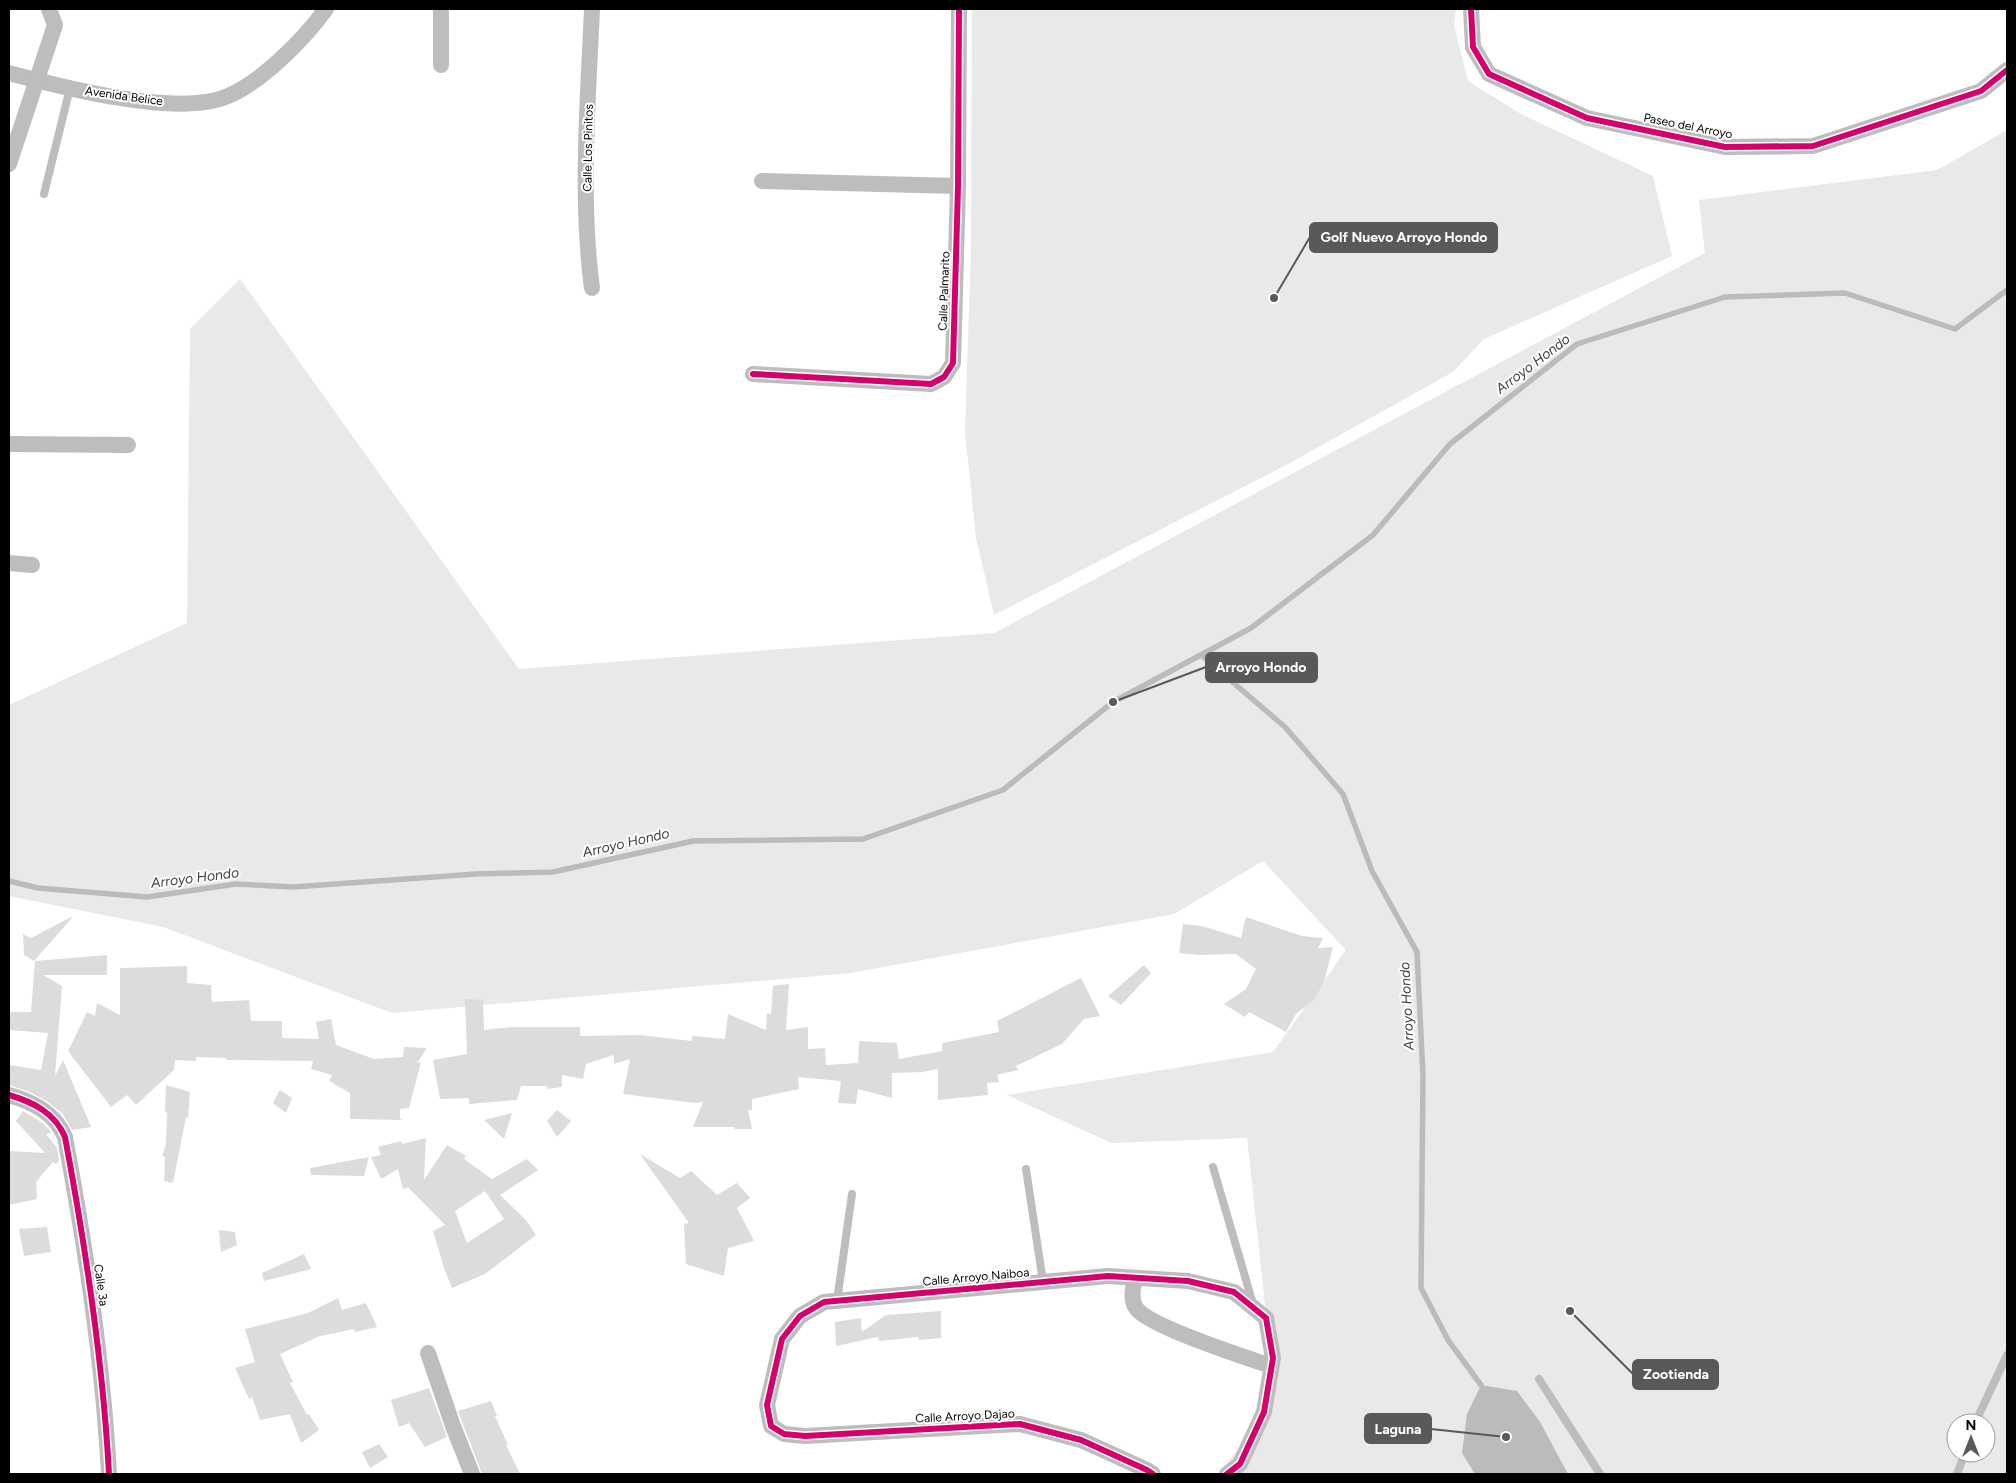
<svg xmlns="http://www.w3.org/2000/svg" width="2016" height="1483" font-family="Figtree,sans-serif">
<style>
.green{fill:#e9e9e9;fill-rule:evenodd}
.water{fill:#bbb}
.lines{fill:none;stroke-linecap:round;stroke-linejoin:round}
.stream{stroke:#bbb;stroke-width:5.5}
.building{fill:#dcdcdc;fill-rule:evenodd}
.lane{stroke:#bdbdbd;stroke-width:8}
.street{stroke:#bdbdbd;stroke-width:16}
.cycleway-casing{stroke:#fff;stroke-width:9}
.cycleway{stroke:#d6006c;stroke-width:6}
.labels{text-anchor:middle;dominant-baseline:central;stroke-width:4;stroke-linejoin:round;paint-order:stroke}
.street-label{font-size:12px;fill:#000;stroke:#fff}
.water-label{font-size:14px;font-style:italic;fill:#3f3f3f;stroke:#fff}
.leader{fill:none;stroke:#595959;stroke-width:2}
.callout-dot{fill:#595959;stroke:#fff;stroke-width:2}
.callout{fill:#595959;stroke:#595959;stroke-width:2}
.callout-label{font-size:14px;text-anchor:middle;font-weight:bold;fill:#fff}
</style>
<rect width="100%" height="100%" fill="#fff"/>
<!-- green -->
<g class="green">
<polygon points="972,9 1456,9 1454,25 1468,81 1521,114 1653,176 1672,256 1484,339 1453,372 1290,463 994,615 976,538 965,432 971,246"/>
<path d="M2007,130V1474H1220L1275,1398L1247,1138L1111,1143L1007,1095L1273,1052L1346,950L1263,861L1174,914L851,973L392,1013L163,927L9,896V705L187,623L190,329L240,279L519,669L994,633L1705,253L1699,200L1937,170ZM1956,1423H1986V1453H1956Z"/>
</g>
<!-- water -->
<polygon class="water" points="1481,1385 1517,1391 1540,1422 1568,1474 1475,1474 1462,1453 1467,1414"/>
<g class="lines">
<!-- stream -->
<g class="stream">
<polyline points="1201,655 1285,727 1343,794 1372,871 1417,952 1423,1076 1421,1288 1448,1340 1481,1385"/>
<polyline points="9,881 38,888 147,897 236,884 293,887 476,874 553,872 693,841 863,839 1003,790 1113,702 1251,628 1373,535 1450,444 1577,344 1725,297 1845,293 1955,329 2007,290"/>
</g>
</g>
<!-- building -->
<g class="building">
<polygon points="71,917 72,918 34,961 24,955 23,934 31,938"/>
<polygon points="1246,917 1302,936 1323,938 1318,948 1333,947 1324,982 1314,1000 1296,1014 1286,1032 1249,1012 1245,1017 1224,1004 1246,989 1256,969 1236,954 1199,955 1179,953 1183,924 1202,926 1241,938"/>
<polygon points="107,955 107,975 43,975 62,986 55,1076 63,1060 91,1127 72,1130 63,1114 48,1102 30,1092 9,1085 9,1065 41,1070 48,1033 9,1030 9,1012 31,1012 35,961"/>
<polygon points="1144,965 1151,973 1121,1005 1108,996"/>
<polygon points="187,966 187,983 211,985 212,1002 249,1000 251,1021 282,1021 282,1038 319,1039 316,1022 331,1019 336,1045 374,1059 403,1057 404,1047 427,1048 417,1063 421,1062 409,1108 400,1109 400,1119 403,1120 350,1119 350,1093 329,1081 332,1075 311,1069 313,1061 227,1060 226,1058 196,1057 196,1061 175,1060 174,1070 136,1105 127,1095 111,1107 68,1051 87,1012 95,1016 97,1003 120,1015 120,968"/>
<polygon points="1081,978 1100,1016 1084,1019 1062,1044 1016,1066 1018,1070 997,1075 999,1082 987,1083 988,1095 938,1100 938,1069 922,1072 892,1073 892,1098 858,1089 856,1104 838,1103 841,1081 798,1077 799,1089 752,1099 752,1110 748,1110 752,1129 735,1129 734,1127 693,1127 703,1102 695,1103 623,1094 630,1059 614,1064 614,1055 586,1064 583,1079 562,1075 562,1087 547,1089 547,1086 521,1086 517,1100 469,1104 469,1098 440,1099 433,1060 467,1054 465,999 483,1000 484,1030 512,1027 580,1027 580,1036 640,1035 692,1041 692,1036 725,1039 728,1014 766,1030 767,1013 771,1014 773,986 789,984 786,1030 808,1027 808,1049 825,1048 826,1065 858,1063 859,1041 897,1043 899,1059 942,1051 942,1043 999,1032 997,1021"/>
<polygon points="166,1085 190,1092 188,1118 186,1117 173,1183 164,1181 165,1157 162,1156 166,1144 167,1113 165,1112"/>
<polygon points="280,1090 292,1098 286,1113 273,1103"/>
<polygon points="557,1110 571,1121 557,1137 547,1121"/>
<polygon points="23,1111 43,1123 52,1133 46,1134 57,1148 59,1161 56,1164 53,1162 36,1182 37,1199 9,1205 9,1151 45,1153 16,1121"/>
<polygon points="512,1113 504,1139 484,1120"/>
<path d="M426,1138L424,1180L447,1145L466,1156L464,1159L492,1179L527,1159L538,1170L500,1195L526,1220L536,1235L485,1274L452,1288L444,1268L433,1231L445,1225L408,1187L403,1189L398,1169L381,1179L371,1157L381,1155L378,1147L401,1141L402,1144ZM485,1191L504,1219L467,1243L455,1211Z"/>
<polygon points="640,1154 680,1178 691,1171 717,1195 737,1183 750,1198 737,1208 754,1241 728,1248 724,1276 686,1264 684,1224 689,1223"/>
<polygon points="369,1157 364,1176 311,1175 310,1168"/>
<polygon points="47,1227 51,1252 24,1256 19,1229"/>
<polygon points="219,1230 235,1232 237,1245 221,1252"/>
<polygon points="304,1254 311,1269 264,1281 262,1273"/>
<polygon points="338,1298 342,1310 366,1303 377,1327 355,1332 354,1329 320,1336 280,1354 293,1382 290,1383 307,1415 309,1414 319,1430 301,1443 290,1414 260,1420 252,1397 249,1399 235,1368 255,1362 245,1329 308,1313"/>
<polygon points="941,1311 941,1338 919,1340 918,1337 879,1341 878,1337 836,1346 835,1322 861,1318 862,1332 886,1315"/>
<polygon points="429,1388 447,1437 425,1447 409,1423 399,1427 391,1400"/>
<polygon points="491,1401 497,1416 495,1416 508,1445 506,1445 520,1474 482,1474 458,1411"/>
<polygon points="379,1444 388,1457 370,1468 362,1452"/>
</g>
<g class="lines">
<!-- lane -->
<g class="lane">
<polyline points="44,194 70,88"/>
<polyline points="1213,1167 1253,1304"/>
<polyline points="1026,1169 1043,1282"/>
<polyline points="837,1301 852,1194"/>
<polyline points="1539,1379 1600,1474"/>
<polyline points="1975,1423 2007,1355"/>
<polyline points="1957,1474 1965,1453"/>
</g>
<!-- street -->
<g class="street">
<path d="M592,9C588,100 580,198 592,288"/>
<polyline points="1471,9 1473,47 1489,74 1587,118 1725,147 1813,146 1981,91 2007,70"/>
<polyline points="441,65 441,9"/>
<path d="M9,73C62,87 178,118 228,96C263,81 304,39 326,9"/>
<polyline points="9,164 55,25 49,9"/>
<polyline points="762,181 958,186"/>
<polyline points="753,374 931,384 944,377 953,363 958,186 959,9"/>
<polyline points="9,444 128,445"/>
<polyline points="9,563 32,565"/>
<path d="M9,1095C33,1102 55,1113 65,1137C86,1249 103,1361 109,1474"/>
<path d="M1135,1278C1133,1288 1130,1299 1136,1308C1148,1326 1247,1358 1271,1366"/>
<polyline points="428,1353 453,1426 472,1474"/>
<polyline points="1153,1474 1147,1470 1081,1440 1020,1424 805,1436 784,1434 771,1426 767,1405 782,1339 800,1316 824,1302 1108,1276 1188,1281 1234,1292 1266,1318 1273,1358 1264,1412 1240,1464 1227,1474"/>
</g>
<!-- cycleway casing -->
<g class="cycleway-casing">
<g id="cycleway">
<polyline points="1471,9 1473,47 1489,74 1587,118 1725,147 1813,146 1981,91 2007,70"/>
<polyline points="753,374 931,384 944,377 953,363 958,186 959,9"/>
<path d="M9,1095C33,1102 55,1113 65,1137C86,1249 103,1361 109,1474"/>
<polyline points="1153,1474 1147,1470 1081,1440 1020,1424 805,1436 784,1434 771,1426 767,1405 782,1339 800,1316 824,1302 1108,1276 1188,1281 1234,1292 1266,1318 1273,1358 1264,1412 1240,1464 1227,1474"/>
</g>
</g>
<!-- cycleway -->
<use href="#cycleway" class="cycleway"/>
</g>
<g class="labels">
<!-- street labels -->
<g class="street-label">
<text transform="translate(124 96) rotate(8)">Avenida Belice</text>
<text transform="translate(1688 126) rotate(11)">Paseo del Arroyo</text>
<text transform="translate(588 148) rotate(-89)">Calle Los Pinitos</text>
<text transform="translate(944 291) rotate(-88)">Calle Palmarito</text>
<text transform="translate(976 1277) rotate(-5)">Calle Arroyo Naiboa</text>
<text transform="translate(101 1285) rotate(82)">Calle 3a</text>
<text transform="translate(965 1416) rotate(-3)">Calle Arroyo Dajao</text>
</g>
<!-- water labels -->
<g class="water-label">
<text transform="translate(1533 364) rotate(-37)">Arroyo Hondo</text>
<text transform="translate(626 843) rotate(-13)">Arroyo Hondo</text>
<text transform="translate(195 878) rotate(-7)">Arroyo Hondo</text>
<text transform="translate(1407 1006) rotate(-93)">Arroyo Hondo</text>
</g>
</g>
<!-- callouts -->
<path class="leader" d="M1274 298L1310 237M1113 702L1206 667M1570 1311L1633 1374M1506 1437L1431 1429"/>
<g class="callout-dot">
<circle cx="1274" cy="298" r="5"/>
<circle cx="1113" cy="702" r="5"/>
<circle cx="1570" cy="1311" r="5"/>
<circle cx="1506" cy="1437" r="5"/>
</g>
<g class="callout">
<rect x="1310" y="223" width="187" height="29" rx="5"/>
<rect x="1206" y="653" width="111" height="29" rx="5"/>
<rect x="1633" y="1360" width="85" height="29" rx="5"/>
<rect x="1365" y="1414" width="66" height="29" rx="5"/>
</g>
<g class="callout-label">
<text x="1404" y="242">Golf Nuevo Arroyo Hondo</text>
<text x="1261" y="672">Arroyo Hondo</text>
<text x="1676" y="1379">Zootienda</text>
<text x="1398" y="1434">Laguna</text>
</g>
<!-- border -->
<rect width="2016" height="1483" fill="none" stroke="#000000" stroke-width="20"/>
<!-- north arrow -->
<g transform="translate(1971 1438)"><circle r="24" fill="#ffffff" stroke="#999999"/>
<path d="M0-4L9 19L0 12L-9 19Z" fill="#595959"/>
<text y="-8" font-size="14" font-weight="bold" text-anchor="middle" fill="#000000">N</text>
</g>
</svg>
